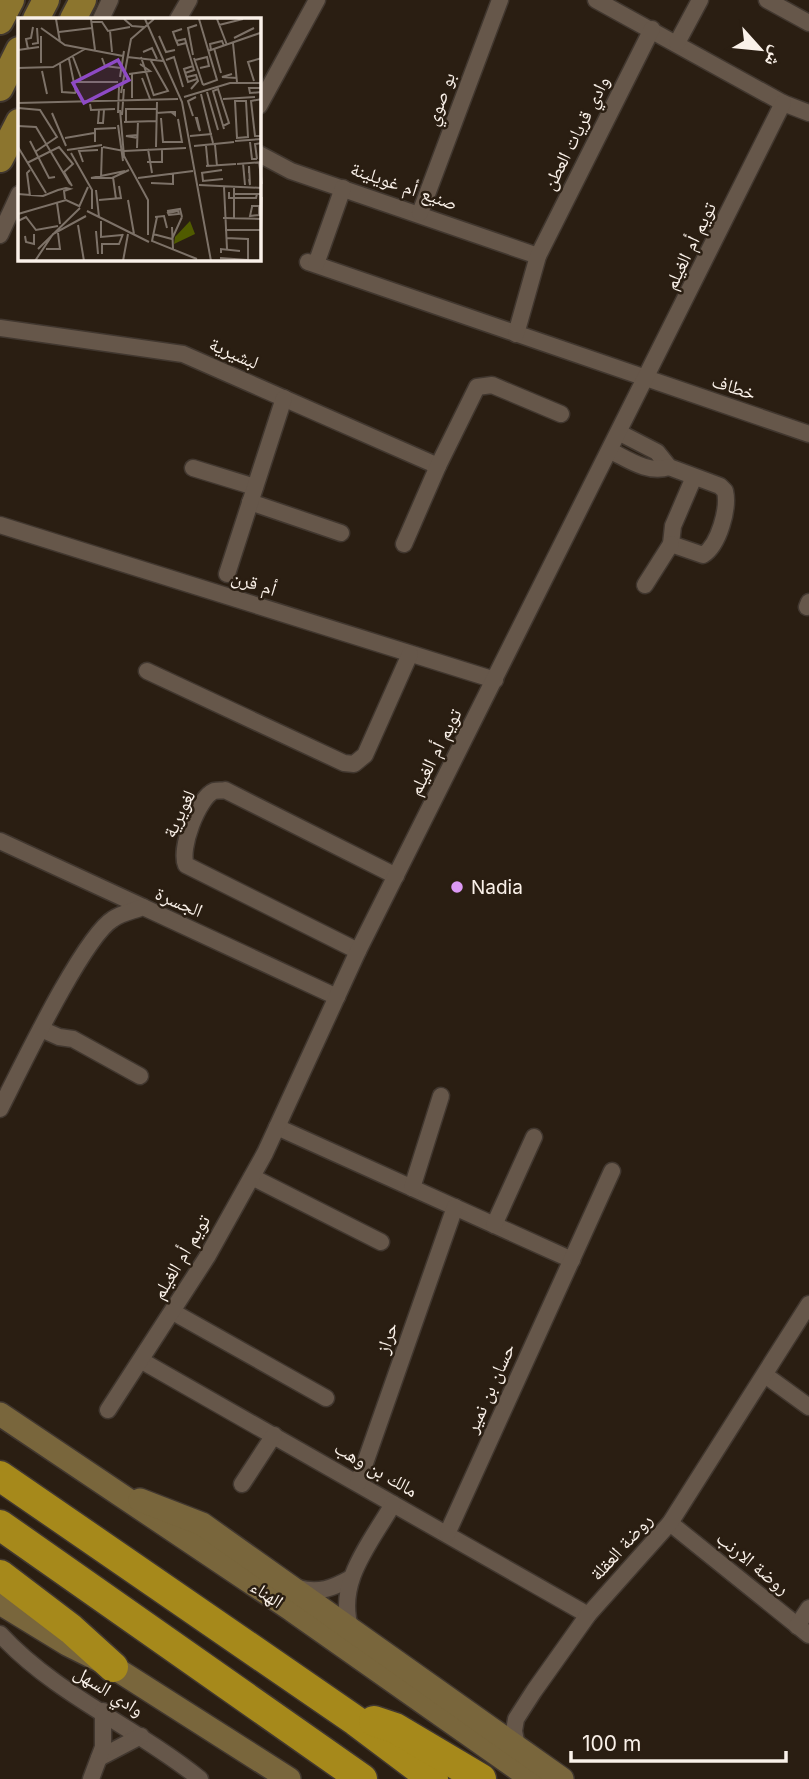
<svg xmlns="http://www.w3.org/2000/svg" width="809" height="1779" font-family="Inter,'Noto Naskh Arabic',sans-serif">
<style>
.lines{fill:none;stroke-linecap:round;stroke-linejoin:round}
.street-casing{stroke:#41372f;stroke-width:19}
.secondary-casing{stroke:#41372f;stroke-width:26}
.primary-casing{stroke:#41372f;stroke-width:30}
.highway-casing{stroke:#41372f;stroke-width:33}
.street{stroke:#66574a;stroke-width:16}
.secondary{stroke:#79663c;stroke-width:23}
.primary{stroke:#8c752e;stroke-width:26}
.highway{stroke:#a6891b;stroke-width:30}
.poi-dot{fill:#dc99f4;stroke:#2a1e12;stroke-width:2.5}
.labels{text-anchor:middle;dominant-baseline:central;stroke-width:5;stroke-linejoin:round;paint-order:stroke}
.street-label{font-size:19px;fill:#faf1e9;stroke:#2a1e12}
.poi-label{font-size:19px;fill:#faf1e9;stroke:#2a1e12;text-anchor:start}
.inset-road{fill:none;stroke:#7d7268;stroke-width:2}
.view{fill:#8e4ac5;fill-opacity:0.15;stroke:#8e4ac5;stroke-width:3.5}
.inset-edge{fill:none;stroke:#faf1e9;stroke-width:3.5}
</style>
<rect width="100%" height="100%" fill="#2a1e12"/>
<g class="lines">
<!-- street casing -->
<g class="street-casing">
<g id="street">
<polyline points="596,0 783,103 809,113"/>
<polyline points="767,0 809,23"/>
<polyline points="101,19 110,0"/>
<polyline points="178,19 189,0"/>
<polyline points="677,43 700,0"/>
<polyline points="259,106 317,0"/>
<polyline points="259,154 291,171 538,256"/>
<polyline points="420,213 500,0"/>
<polyline points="0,235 19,194"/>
<polyline points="308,262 809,434"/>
<polyline points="316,264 343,188"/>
<polyline points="0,328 183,354 438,466"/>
<polyline points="516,334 538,256 652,29"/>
<path d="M620,433L657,452L669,467L720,486L725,491C729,508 719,545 703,555L671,544L673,526L694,477"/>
<path d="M611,451C629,460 649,474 669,467"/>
<polyline points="193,468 255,487"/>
<polyline points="250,502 341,533"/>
<polyline points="0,525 495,680"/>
<polyline points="404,544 438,466 477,387 492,385 561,414"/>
<polyline points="227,574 284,398"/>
<polyline points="645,585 671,544"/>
<polyline points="807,607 809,602"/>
<polyline points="147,671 344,763 354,764 365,755 410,654"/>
<polyline points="0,841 143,907"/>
<path d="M358,951L186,865C179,849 198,798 214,791C218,790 222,791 225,790L396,876"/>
<polyline points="41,1029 59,1037 73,1039 140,1076"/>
<path d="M0,1109C19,1072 83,937 113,919C121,913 133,911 143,907L337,997"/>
<polyline points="277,1127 572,1260"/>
<polyline points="252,1177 381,1242"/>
<polyline points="412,1188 441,1096"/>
<polyline points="494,1225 534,1137"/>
<polyline points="173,1312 326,1398"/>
<polyline points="142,1361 588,1615"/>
<polyline points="765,1375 809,1407"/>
<polyline points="108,1410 207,1257 265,1153 358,951 783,103"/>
<polyline points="358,1483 455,1207"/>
<polyline points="242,1484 274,1435"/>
<polyline points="670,1523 809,1635"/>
<polyline points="447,1534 612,1171"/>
<path d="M298,1588C319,1594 333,1588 351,1578"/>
<polyline points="797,1626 809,1608"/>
<path d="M351,1630C335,1583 370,1544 393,1504"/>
<path d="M0,1634C56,1695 136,1727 200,1779"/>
<polyline points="517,1746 514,1731 516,1719 534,1691 588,1615 670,1523 809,1304"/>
<polyline points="99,1758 141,1736"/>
<polyline points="91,1779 103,1747 103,1711"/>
</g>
</g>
<!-- secondary casing -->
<g class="secondary-casing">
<g id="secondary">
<polyline points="0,1414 292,1610 532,1779"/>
<polyline points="140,1500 202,1524 562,1779"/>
<polyline points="0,1603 67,1644 113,1667 289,1779"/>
</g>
</g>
<!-- primary casing -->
<g class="primary-casing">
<g id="primary">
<polyline points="36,19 46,0"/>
<polyline points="73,19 83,0"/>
<polyline points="0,21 11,0"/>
<polyline points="0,88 19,50"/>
<polyline points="0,159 19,122"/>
</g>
</g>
<!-- highway casing -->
<g class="highway-casing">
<g id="highway">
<polyline points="0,1476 356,1721 433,1779"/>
<polyline points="0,1525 362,1779"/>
<polyline points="0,1575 71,1629 113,1667"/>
<polyline points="374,1721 395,1728 481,1779"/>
</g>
</g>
<!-- street -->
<use href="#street" class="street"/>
<!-- secondary -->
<use href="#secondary" class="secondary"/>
<!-- primary -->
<use href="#primary" class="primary"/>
<!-- highway -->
<use href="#highway" class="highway"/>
</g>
<!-- markers -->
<circle class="poi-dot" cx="457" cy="887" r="7"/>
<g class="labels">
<!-- street labels -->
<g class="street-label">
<text transform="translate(440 99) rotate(-70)">بو صوي</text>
<text transform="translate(576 133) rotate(-63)">وادي قريات العطن</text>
<text transform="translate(404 186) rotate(19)">صنيع أم غويلينة</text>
<text transform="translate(690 246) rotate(-64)">تويم أم الغيلم</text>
<text transform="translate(234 353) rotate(24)">لبشيرية</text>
<text transform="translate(734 387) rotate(18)">خطاف</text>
<text transform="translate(254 583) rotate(18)">أم قرن</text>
<text transform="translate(435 752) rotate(-63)">تويم أم الغيلم</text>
<text transform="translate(179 814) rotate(-64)">لغويرية</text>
<text transform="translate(179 902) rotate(23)">الجسرة</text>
<text transform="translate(181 1257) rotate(-59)">تويم أم الغيلم</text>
<text transform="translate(387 1338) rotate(-71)">حراز</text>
<text transform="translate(490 1388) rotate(-66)">حسان بن نمير</text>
<text transform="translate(376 1469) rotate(30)">مالك بن وهب</text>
<text transform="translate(621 1547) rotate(-48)">روضة العقلة</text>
<text transform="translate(753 1563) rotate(39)">روضة الارنب</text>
<text transform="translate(267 1594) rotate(34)">الهناء</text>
<text transform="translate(109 1691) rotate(32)">وادي السهل</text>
</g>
<!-- poi labels -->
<g class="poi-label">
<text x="471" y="887">Nadia</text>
</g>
</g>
<!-- overview -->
<g transform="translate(18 18)">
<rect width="243" height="243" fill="#2a1e12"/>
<path d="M172,203L177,216L156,226L157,219Z" fill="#505b00"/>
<path class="inset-road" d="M38,1L42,24M73,1L77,32M106,1L114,8L126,9M127,1L164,84L193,243M181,1L199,62L185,67M199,1L209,27M74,4H84L90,13L112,9M201,7L225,1M23,10L47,27L105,38M164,11L155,14L157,20L160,27L168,25M92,13L94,34M41,14L74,10M141,18L148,34L157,32M216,20L236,10M158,23L167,21L176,52L167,55M215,25L219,64M14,26L20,25L19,10M196,30L203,55M10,31L8,21L13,20L15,9M0,32L21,29M193,32L192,26L204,23L206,28M190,33L242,15M125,34L134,30L139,41M175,37L170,10L179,7M55,39L63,60M109,39L145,43M123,39L136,78M84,40L87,48L103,50M176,40L185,67M51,41L58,75M132,41L150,73L136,77M148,42L156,39L165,69M177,42L189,39L191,48L182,50M23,45V18M42,46L44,74L58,75M175,48L166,51L170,64L179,61M0,50L35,49L67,31M24,53L29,76M111,56L132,53L122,46M114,56V80M214,56L204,59L219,60M102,59L106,33M169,59L178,57L180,63L173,71M124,60L132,81M236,63L230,44L244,40M58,64H100M244,70H231L232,75L244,74M189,74L200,112M103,75L113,21L136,1M183,76L195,125M166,79L212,65H244M205,81L237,79M244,81L233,83L237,118H244M217,83H228L230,119L219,120ZM0,85L160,81M72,86L73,92L97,91M0,90L22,92L39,119L17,134M81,92L80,105H85L86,92M102,92L106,138L130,182V217M34,95L48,128M100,95L101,69M138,95L153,94H157V97L153,94M104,97L106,71M175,98L170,83L178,79M143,100L145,124H164L160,101M178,100H179L182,113L181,111ZM106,104L138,103M108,104V91H138M100,107L105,143M0,108L18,109L52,166M205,108L211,105L200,71L195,73L206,111M120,117L108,118L120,120M172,118L194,116M47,120L76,115M12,123L31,160L37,159M217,123L244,121M77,124V111L98,110M232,124L234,141H239M197,127L199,148M176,128L216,124M188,128L190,149M0,129L28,175M85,129L106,133L168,130M138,129L139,84M119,130L120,103M130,131L134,155M49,132L84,127M53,135L74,172V191M239,141L237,126L244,125M65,144L61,133L80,132M129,144H144V131M241,144L244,166M9,145L41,129L55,146L46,154L54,168M225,145L227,167M219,146L244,144M188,148L218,146M107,153L73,160H94L111,152M184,154L185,163L205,161M183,155L204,152M231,155V148L232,167L231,161M95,159L98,181M83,160L84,129M120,160L175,153M133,165L155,166V156M181,167L244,170M206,169L209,231M216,169V200M78,172L81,199M211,174V180H238L239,176M0,176L25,178L40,172L48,170L52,171L46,173L47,181M217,176H242M12,178L9,155L12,152M81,182L103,180L101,168M110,182L116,216M39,185L42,206M241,188V197L232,198L234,189V188H243M61,189L70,169M69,193L131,224M149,193L162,191L164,199M160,193L161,196L151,197L150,195ZM0,196L48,182L61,188M137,199L146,198L149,210M139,199L134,223L179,241M205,200L243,201M0,203L8,199L18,212L40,208M83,203V219L104,217M60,207L66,243M154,209L155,231M207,212H244M243,212L244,179M78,213L80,236M135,216L154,221L164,199M7,218L8,224L16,226V216M208,220L230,221V243M20,231L62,190M28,231H42L40,215M203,235V231L222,233M84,236V226H101L105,216M202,240L230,242M17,243L35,216L68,198M105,243L110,216"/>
<path class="view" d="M100,42L111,62L66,85L55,65Z"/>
<rect width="243" height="243" class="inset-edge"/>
</g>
<!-- north arrow -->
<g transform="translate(760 49) rotate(117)" stroke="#2a1e12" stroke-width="5" paint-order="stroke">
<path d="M0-5L12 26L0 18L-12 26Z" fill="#faf1e9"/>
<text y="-10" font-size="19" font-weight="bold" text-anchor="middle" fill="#faf1e9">ش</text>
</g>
<!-- scale -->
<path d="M571 1751v10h215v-10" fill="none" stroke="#faf1e9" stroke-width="3.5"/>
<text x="582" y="1751" font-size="21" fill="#faf1e9" stroke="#2a1e12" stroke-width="5" paint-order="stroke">100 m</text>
</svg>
